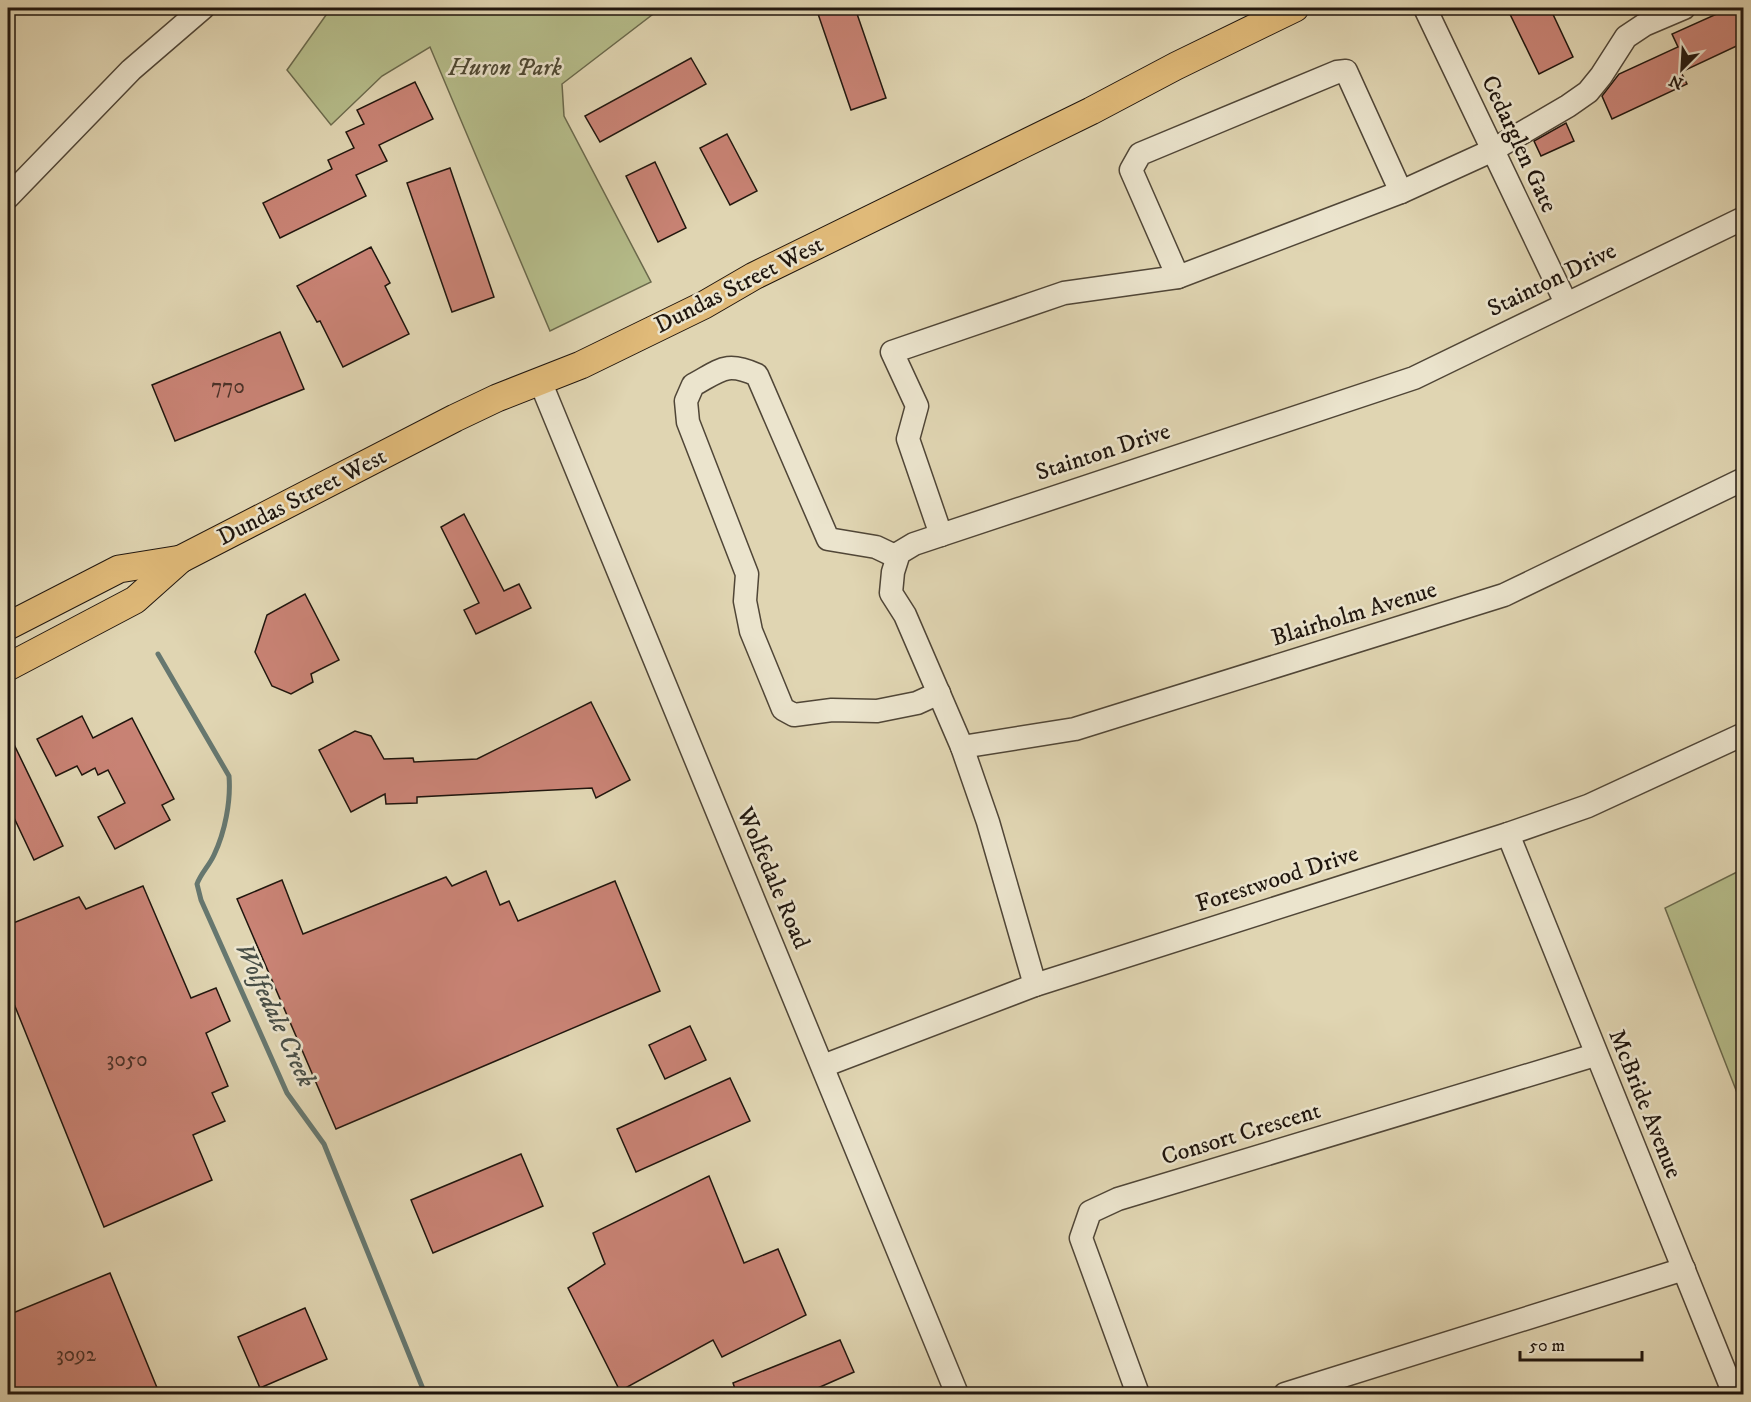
<svg xmlns="http://www.w3.org/2000/svg" width="1751" height="1402" font-family="'IM FELL DW Pica',serif">
<style>
.green{fill:#b5bc8a;stroke:#6a694c;stroke-width:1.5}
.lines{fill:none;stroke-linecap:round;stroke-linejoin:round}
.stream{stroke:#66776f;stroke-width:5}
.building{fill:#c98375;stroke:#20160e;stroke-width:1.5}
.minor-casing{stroke:#504637;stroke-width:25}
.major-casing{stroke:#20160e;stroke-width:29}
.minor{stroke:#ebe4cd;stroke-width:22}
.major{stroke:#e0ba79;stroke-width:27}
.labels{text-anchor:middle;dominant-baseline:central;stroke-width:5;stroke-linejoin:round;paint-order:stroke}
.number-label{font-size:21px;fill:#4a3128}
.park-label{font-size:24px;font-style:italic;fill:#4d4833;stroke:#ebe4cd}
.street-label{font-size:24px;fill:#20160e;stroke:#ebe4cd}
.water-label{font-size:26px;font-style:italic;fill:#494f47;stroke:#ebe4cd}
</style>
<rect width="100%" height="100%" fill="#e0d5b2"/>
<filter id="stains"><feTurbulence type="fractalNoise" baseFrequency=".00333" numOctaves="4"/><feColorMatrix values="0 0 0 0 .2 0 0 0 0 .09 0 0 0 0 .02 0 0 0 .5 -.17"/></filter>
<radialGradient id="worn" r=".72"><stop offset=".6" stop-color="#630" stop-opacity="0"/><stop offset="1" stop-color="#630" stop-opacity=".3"/></radialGradient>
<!-- green -->
<g class="green">
<polygon points="331,8 661,8 562,84 564,116 651,282 550,331 430,47 382,76 331,125 287,70"/>
<polygon points="1743,869 1743,1108 1665,908"/>
</g>
<g class="lines">
<!-- stream -->
<path class="stream" d="M158,654L229,776C231,801 225,832 214,855C209,866 201,873 197,884L201,900L287,1093L324,1144L425,1394"/>
</g>
<!-- building -->
<g class="building">
<polygon points="816,8 855,8 886,98 851,110"/>
<polygon points="1507,8 1550,8 1573,57 1539,74"/>
<polygon points="1730,8 1743,8 1743,43 1681,72 1687,84 1612,119 1602,96 1619,74 1678,47 1672,34"/>
<polygon points="691,58 706,84 600,142 585,116"/>
<polygon points="415,82 433,119 379,145 387,161 356,175 366,196 280,238 263,203 332,169 328,160 354,148 346,132 364,124 357,110"/>
<polygon points="1566,123 1574,141 1541,156 1534,141"/>
<polygon points="727,134 757,191 730,205 700,148"/>
<polygon points="655,162 686,228 658,242 626,176"/>
<polygon points="450,168 494,297 452,312 407,183"/>
<polygon points="371,247 390,283 385,286 409,334 343,367 320,321 317,322 297,286"/>
<polygon points="280,332 304,389 175,441 152,385"/>
<polygon points="464,514 504,591 519,584 531,608 476,634 464,610 479,603 441,527"/>
<polygon points="305,594 339,660 311,674 313,682 291,694 272,686 255,652 267,615"/>
<polygon points="591,702 630,780 596,798 592,788 417,797 417,803 386,804 385,794 351,812 319,750 355,731 371,736 384,759 413,758 414,762 477,759"/>
<polygon points="82,716 93,738 132,718 174,799 162,805 170,820 115,849 98,817 125,803 108,770 98,775 95,768 82,775 77,766 56,776 37,739"/>
<polygon points="8,732 63,846 34,860 8,805"/>
<polygon points="486,871 500,905 509,901 518,921 615,881 660,991 336,1129 237,899 282,880 303,934 446,877 452,886"/>
<polygon points="143,886 191,998 216,988 230,1021 206,1033 228,1086 212,1093 225,1121 193,1135 212,1180 104,1227 8,989 8,925 79,897 86,909"/>
<polygon points="690,1026 706,1060 665,1079 649,1045"/>
<polygon points="730,1078 750,1121 636,1172 617,1129"/>
<polygon points="521,1154 543,1206 433,1253 411,1200"/>
<polygon points="709,1176 744,1263 778,1249 806,1315 722,1357 713,1340 620,1391 568,1288 605,1264 593,1233"/>
<polygon points="110,1273 160,1395 8,1395 8,1315"/>
<polygon points="305,1308 327,1359 260,1388 238,1337"/>
<polygon points="840,1340 854,1372 802,1395 737,1395 733,1383"/>
</g>
<g class="lines">
<!-- minor casing -->
<g class="minor-casing">
<g id="minor">
<polyline points="1425,8 1566,303"/>
<polyline points="8,197 131,70 203,8"/>
<polyline points="1178,277 1131,170 1140,154 1337,72 1346,71 1401,192"/>
<polyline points="540,381 957,1394"/>
<polyline points="941,535 908,439 917,406 892,352 1064,293 1178,277 1401,192 1491,151 1568,106 1588,92 1601,76 1626,37 1644,25 1684,8"/>
<path d="M897,557L876,547L828,539L757,375C726,361 721,370 693,385L686,401L688,422L747,574L745,601L751,631L783,709L794,715L832,710L877,711L917,703L939,693"/>
<polyline points="962,747 1075,729 1504,595 1744,479"/>
<polyline points="1508,834 1734,1394"/>
<polyline points="1035,985 988,822 962,747 905,615 891,593 893,572 899,553 914,544 941,535 1414,378 1744,218"/>
<polyline points="823,1066 1035,985 1508,834 1588,806 1744,734"/>
<polyline points="1138,1394 1081,1238 1090,1212 1118,1199 1595,1055"/>
<polyline points="1285,1394 1684,1269"/>
</g>
</g>
<!-- major casing -->
<g class="major-casing">
<g id="major">
<polyline points="8,626 119,569 181,559"/>
<polyline points="8,667 135,600 181,559 455,418 497,398 581,365 704,305 754,276 1091,111 1176,66 1295,8"/>
</g>
</g>
<!-- minor -->
<use href="#minor" class="minor"/>
<!-- major -->
<use href="#major" class="major"/>
</g>
<g class="labels">
<!-- number labels -->
<g class="number-label">
<text x="228" y="387">770</text>
<text x="127" y="1060">3050</text>
<text x="76" y="1355">3092</text>
</g>
<!-- park labels -->
<g class="park-label">
<text x="505" y="68">Huron Park</text>
</g>
<!-- street labels -->
<g class="street-label">
<text transform="translate(1519 144) rotate(65)">Cedarglen Gate</text>
<text transform="translate(1552 280) rotate(-26)">Stainton Drive</text>
<text transform="translate(739 285) rotate(-27)">Dundas Street West</text>
<text transform="translate(1103 452) rotate(-18)">Stainton Drive</text>
<text transform="translate(302 497) rotate(-27)">Dundas Street West</text>
<text transform="translate(1354 614) rotate(-17)">Blairholm Avenue</text>
<text transform="translate(773 878) rotate(67)">Wolfedale Road</text>
<text transform="translate(1277 879) rotate(-18)">Forestwood Drive</text>
<text transform="translate(1645 1104) rotate(68)">McBride Avenue</text>
<text transform="translate(1241 1134) rotate(-17)">Consort Crescent</text>
</g>
<!-- water labels -->
<g class="water-label">
<text transform="translate(275 1015) rotate(65)">Wolfedale Creek</text>
</g>
</g>
<!-- margin -->
<rect width="1751" height="1402" fill="none" stroke="#e0d5b2" stroke-width="30"/>
<rect x="9" y="9" width="1733" height="1384" fill="none" stroke="#20160e" stroke-width="3"/>
<rect x="15" y="15" width="1721" height="1372" fill="none" stroke="#20160e" stroke-width="1.5"/>
<!-- north arrow -->
<g transform="translate(1682 69) rotate(204)" stroke="#ebe4cd" stroke-width="4.5" paint-order="stroke">
<path d="M0-4.5L10 22L0 15L-10 22Z" fill="#20160e"/>
<text y="-9" font-size="16" font-weight="bold" text-anchor="middle" fill="#20160e">N</text>
</g>
<!-- scale -->
<path d="M1520 1351v9h122v-9" fill="none" stroke="#20160e" stroke-width="3"/>
<text x="1529" y="1351" font-size="18" fill="#20160e" stroke="#ebe4cd" stroke-width="4.5" paint-order="stroke">50 m</text>
<rect width="100%" height="100%" filter="url(#stains)"/>
<rect width="100%" height="100%" fill="url(#worn)"/>
</svg>
